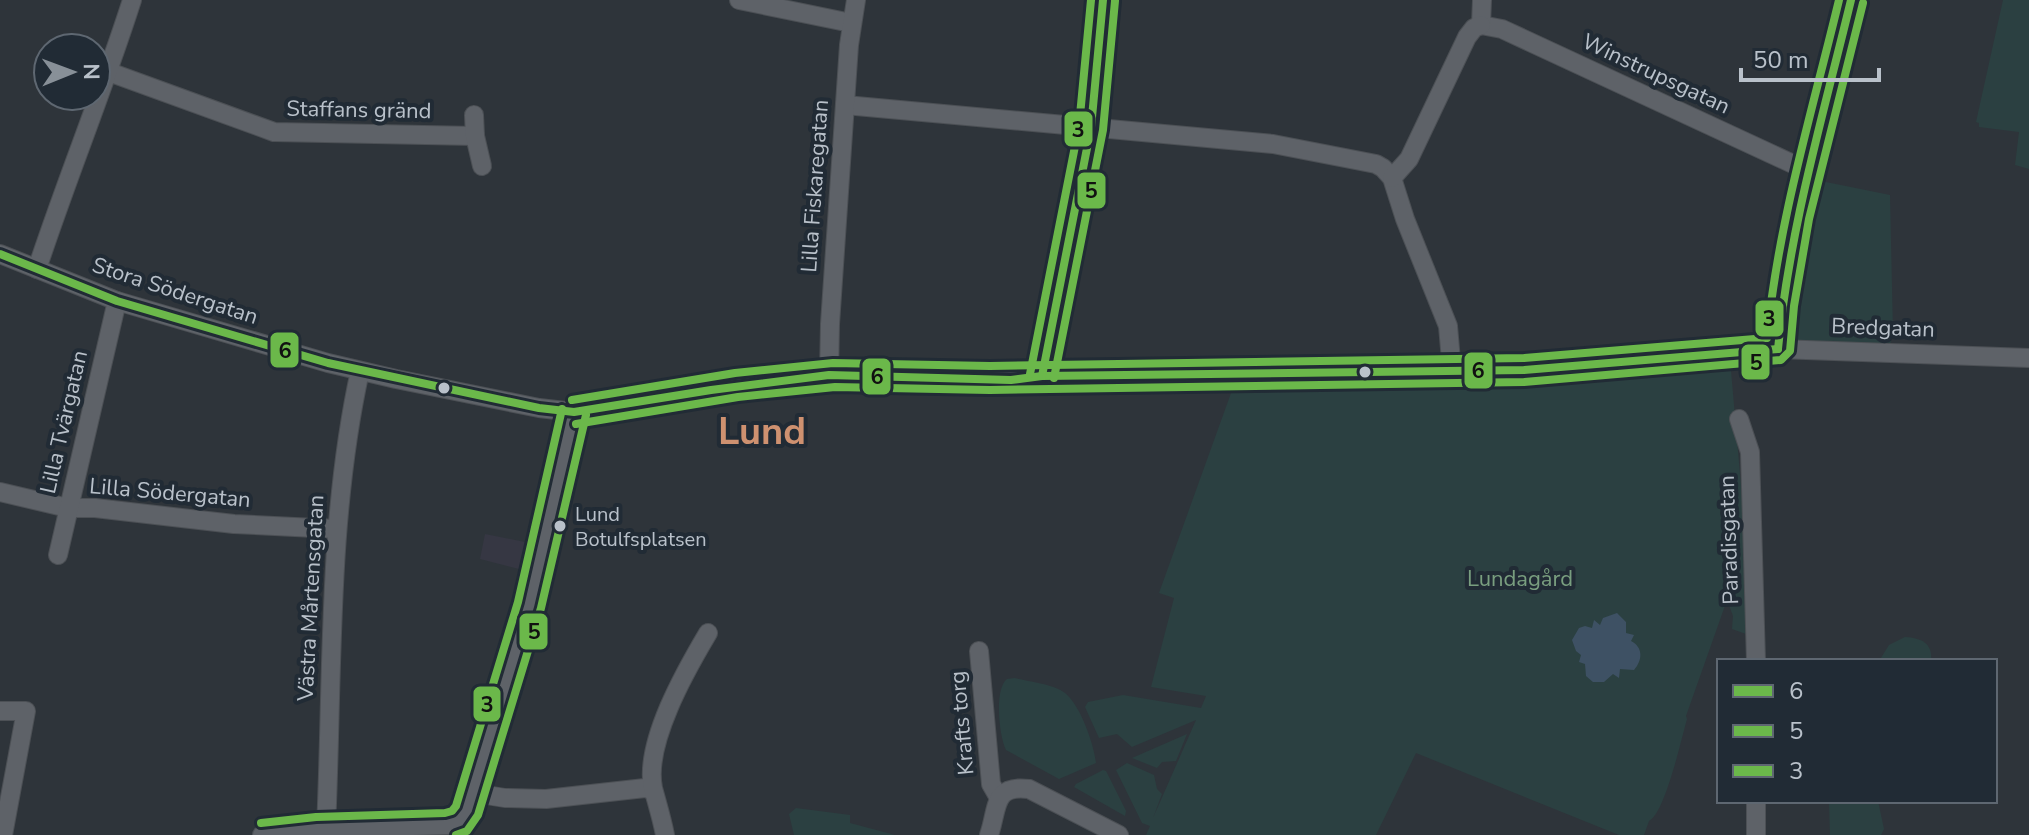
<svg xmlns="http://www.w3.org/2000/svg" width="2029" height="835" font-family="'Nunito Sans',sans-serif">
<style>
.medical{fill:#363743}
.green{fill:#2b4041}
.water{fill:#3e5164}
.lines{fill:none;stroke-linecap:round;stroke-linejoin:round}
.minor-casing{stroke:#4c5055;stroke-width:20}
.minor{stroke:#5e6268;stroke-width:18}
.bus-1-casing{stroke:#212b35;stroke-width:14}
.bus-2-casing{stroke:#212b35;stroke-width:14}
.bus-3-casing{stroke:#212b35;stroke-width:14}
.bus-1{stroke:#6bb84a;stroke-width:8}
.bus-2{stroke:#6bb84a;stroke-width:8}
.bus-3{stroke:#6bb84a;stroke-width:8}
.bus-dot{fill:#b9c1ca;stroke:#212b35;stroke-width:3}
.labels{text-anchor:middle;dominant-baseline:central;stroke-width:8;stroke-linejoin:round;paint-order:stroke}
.bus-label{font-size:20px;fill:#b9c1ca;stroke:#212b35;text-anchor:start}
.street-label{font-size:22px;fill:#b9c1ca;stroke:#212b35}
.park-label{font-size:22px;fill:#799e7f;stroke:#212b35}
.town-label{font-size:38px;font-weight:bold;fill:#ce9170;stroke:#212b35}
.line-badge{stroke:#212b35;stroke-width:3}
.pale-badge-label{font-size:22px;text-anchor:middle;font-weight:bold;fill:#111}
</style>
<rect width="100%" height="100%" fill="#2e343a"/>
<!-- medical -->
<polygon class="medical" points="485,534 525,542 519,569 480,559"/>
<!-- green -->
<g class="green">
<polygon points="2003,0 2029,0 2029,169 2015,165 2019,132 1979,127 1979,123 1976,122"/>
<polygon points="1808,171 1821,181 1890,195 1893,333 1888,352 1778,349"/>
<path d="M1730,359L1750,589L1746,590V634L1732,629L1733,616L1727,600L1686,716L1687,719C1681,740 1665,813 1649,821L1644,835H1619L1416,753L1376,835H1146L1150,826L1142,823L1116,770L1127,763L1154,775L1157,789L1162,794L1153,818L1196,720L1132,747L1117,734L1099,738L1085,707L1088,702L1123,695L1201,708L1206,696L1151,687L1174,598L1159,593L1235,382L1558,377Z"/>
<path d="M1905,637C1921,638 1933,643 1931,661H1879L1889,645Z"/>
<path d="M1015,678C1029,682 1054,684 1065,693C1081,706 1094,745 1096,763L1059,779L1006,750C999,736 994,689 1007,679Z"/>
<polygon points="1187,734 1176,761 1162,762 1157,768 1132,758"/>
<polygon points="1103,770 1106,771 1126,811 1125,816 1074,787 1076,784"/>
<polygon points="1829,801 1878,801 1884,829 1881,835 1830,835"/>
<polygon points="796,808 850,815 850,823 895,835 794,835 789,814"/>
</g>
<!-- water -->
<path class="water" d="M1617,613L1626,622V633L1634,635L1631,641C1643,647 1643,660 1634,670L1620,669L1619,678L1613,674L1604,682H1593L1586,676L1585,664L1579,662L1581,655L1576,651L1572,640L1579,628L1585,626L1592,628L1594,620L1600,625L1603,618Z"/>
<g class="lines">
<!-- minor casing -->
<g class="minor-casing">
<g id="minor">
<polyline points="739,0 851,23"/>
<polyline points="1481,25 1502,29 1808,171"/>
<polyline points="1481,25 1482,0"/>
<polyline points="109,72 274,132 475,136"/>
<polyline points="845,105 1273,144 1376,164 1383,168 1392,178 1405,219 1448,326 1452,372"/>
<polyline points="474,115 475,136 482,166"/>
<polyline points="1392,178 1409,159 1467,37 1474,28 1481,25"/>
<polyline points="0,254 117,301 328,363 396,379 539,408 574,412 711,390 829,375 1011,380 1042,376 1524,370 1665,360 1778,349 2029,358"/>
<path d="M37,269C67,178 103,91 132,0"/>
<path d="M1778,349C1785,230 1825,115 1851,0"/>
<polyline points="829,375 830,324 849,45 856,0"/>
<polyline points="1042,376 1091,128 1103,0"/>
<polyline points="1739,419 1750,452 1756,661"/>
<polyline points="0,492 68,508 95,508 234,524 336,529"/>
<polyline points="58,555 117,301"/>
<polyline points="979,651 991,784 999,798"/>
<polyline points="0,711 26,711 3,835"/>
<polyline points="474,793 505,798 546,799 645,788 653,790"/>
<polyline points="1756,801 1756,835"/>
<path d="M326,828C333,676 327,521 360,371"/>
<polyline points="262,835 316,829 447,825 459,822 467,812 530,605 574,412"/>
<path d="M665,835C662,819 657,803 653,788C644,743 686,670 708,633"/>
<path d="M989,835C998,810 992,784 1029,789L1119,835"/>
</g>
</g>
<!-- minor -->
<use href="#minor" class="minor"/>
<!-- bus-1 casing -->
<g class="bus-1-casing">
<g id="bus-1">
<polyline points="0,254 117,301 328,363 539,408 574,412 711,390 829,375 1011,380 1042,376 1524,370 1778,349"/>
<path d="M1778,349C1789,230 1823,116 1851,0"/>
<polyline points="1042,376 1091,128 1103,0"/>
</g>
</g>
<!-- bus-2 casing -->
<g class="bus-2-casing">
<g id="bus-2">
<polyline points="1054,378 1103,130 1115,1"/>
<polyline points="576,424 738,397 835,387 990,390 1524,382 1781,360 1790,351 1794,306 1809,219 1863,3"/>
<polyline points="456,835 467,831 478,815 541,608 586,415"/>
</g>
</g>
<!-- bus-3 casing -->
<g class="bus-3-casing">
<g id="bus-3">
<polyline points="1030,374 1079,126 1091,0"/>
<path d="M572,400L735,373L833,363L990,366L1524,358L1767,338C1778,223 1812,112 1839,0"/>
<polyline points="261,823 316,817 445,813 452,811 456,806 518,602 562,409"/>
</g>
</g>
<!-- bus-1 -->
<use href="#bus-1" class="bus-1"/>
<!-- bus-2 -->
<use href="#bus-2" class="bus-2"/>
<!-- bus-3 -->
<use href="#bus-3" class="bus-3"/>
</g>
<!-- markers -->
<g class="bus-dot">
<circle cx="1365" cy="372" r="7"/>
<circle cx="444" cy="388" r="7"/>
<circle cx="560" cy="526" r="7"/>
</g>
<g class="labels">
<!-- bus labels -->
<g class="bus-label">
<text x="575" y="514">Lund<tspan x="575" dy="25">Botulfsplatsen</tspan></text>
</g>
<!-- street labels -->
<g class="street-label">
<text transform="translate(1656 74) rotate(25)">Winstrupsgatan</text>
<text transform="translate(359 110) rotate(1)">Staffans gränd</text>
<text transform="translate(815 186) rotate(-86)">Lilla Fiskaregatan</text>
<text transform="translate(175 291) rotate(18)">Stora Södergatan</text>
<text transform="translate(1883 328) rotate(2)">Bredgatan</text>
<text transform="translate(64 422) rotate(-77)">Lilla Tvärgatan</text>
<text transform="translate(170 493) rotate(5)">Lilla Södergatan</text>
<text transform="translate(1729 540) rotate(-92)">Paradisgatan</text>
<text transform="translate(311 598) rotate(-87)">Västra Mårtensgatan</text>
<text transform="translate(962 723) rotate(-95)">Krafts torg</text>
</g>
<!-- park labels -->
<g class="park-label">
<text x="1520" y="579">Lundagård</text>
</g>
<!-- town labels -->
<g class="town-label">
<text x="762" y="431">Lund</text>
</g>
</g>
<g class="line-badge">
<rect x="1063" y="110" width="31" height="38" rx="8" fill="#6bb84a"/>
<rect x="1076" y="171" width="31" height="39" rx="8" fill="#6bb84a"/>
<rect x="1754" y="299" width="31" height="39" rx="8" fill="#6bb84a"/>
<rect x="269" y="331" width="31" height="38" rx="8" fill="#6bb84a"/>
<rect x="1740" y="343" width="31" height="38" rx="8" fill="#6bb84a"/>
<rect x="1463" y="351" width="31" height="39" rx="8" fill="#6bb84a"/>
<rect x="861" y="357" width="31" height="39" rx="8" fill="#6bb84a"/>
<rect x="518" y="612" width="31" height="39" rx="8" fill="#6bb84a"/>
<rect x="472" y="685" width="30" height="38" rx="8" fill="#6bb84a"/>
</g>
<g class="pale-badge-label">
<text x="1078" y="137">3</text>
<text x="1091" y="198">5</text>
<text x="1769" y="326">3</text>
<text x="285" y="358">6</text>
<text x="1756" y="370">5</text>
<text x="1478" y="378">6</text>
<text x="877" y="384">6</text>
<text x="534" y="639">5</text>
<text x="487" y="712">3</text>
</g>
<!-- legend -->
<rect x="1717" y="659" width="280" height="144" fill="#212b35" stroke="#5e6771" stroke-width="2"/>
<rect x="1733" y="685" width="40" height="12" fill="#6bb84a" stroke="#5e6771" stroke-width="2"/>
<text x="1789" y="699" font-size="24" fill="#b9c1ca">6</text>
<rect x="1733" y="725" width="40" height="12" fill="#6bb84a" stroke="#5e6771" stroke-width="2"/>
<text x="1789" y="739" font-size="24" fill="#b9c1ca">5</text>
<rect x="1733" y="765" width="40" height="12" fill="#6bb84a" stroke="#5e6771" stroke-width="2"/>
<text x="1789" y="779" font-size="24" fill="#b9c1ca">3</text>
<!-- north arrow -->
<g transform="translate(72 72) rotate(89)"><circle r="38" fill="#212b35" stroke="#5e6771" stroke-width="2"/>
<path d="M0-6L14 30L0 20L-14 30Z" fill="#889098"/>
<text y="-12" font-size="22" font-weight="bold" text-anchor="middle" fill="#b9c1ca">N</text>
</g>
<!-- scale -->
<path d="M1741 68v12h138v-12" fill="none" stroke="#b9c1ca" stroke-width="4"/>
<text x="1753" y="68" font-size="24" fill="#b9c1ca" stroke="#212b35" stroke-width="6" paint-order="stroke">50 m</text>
</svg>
